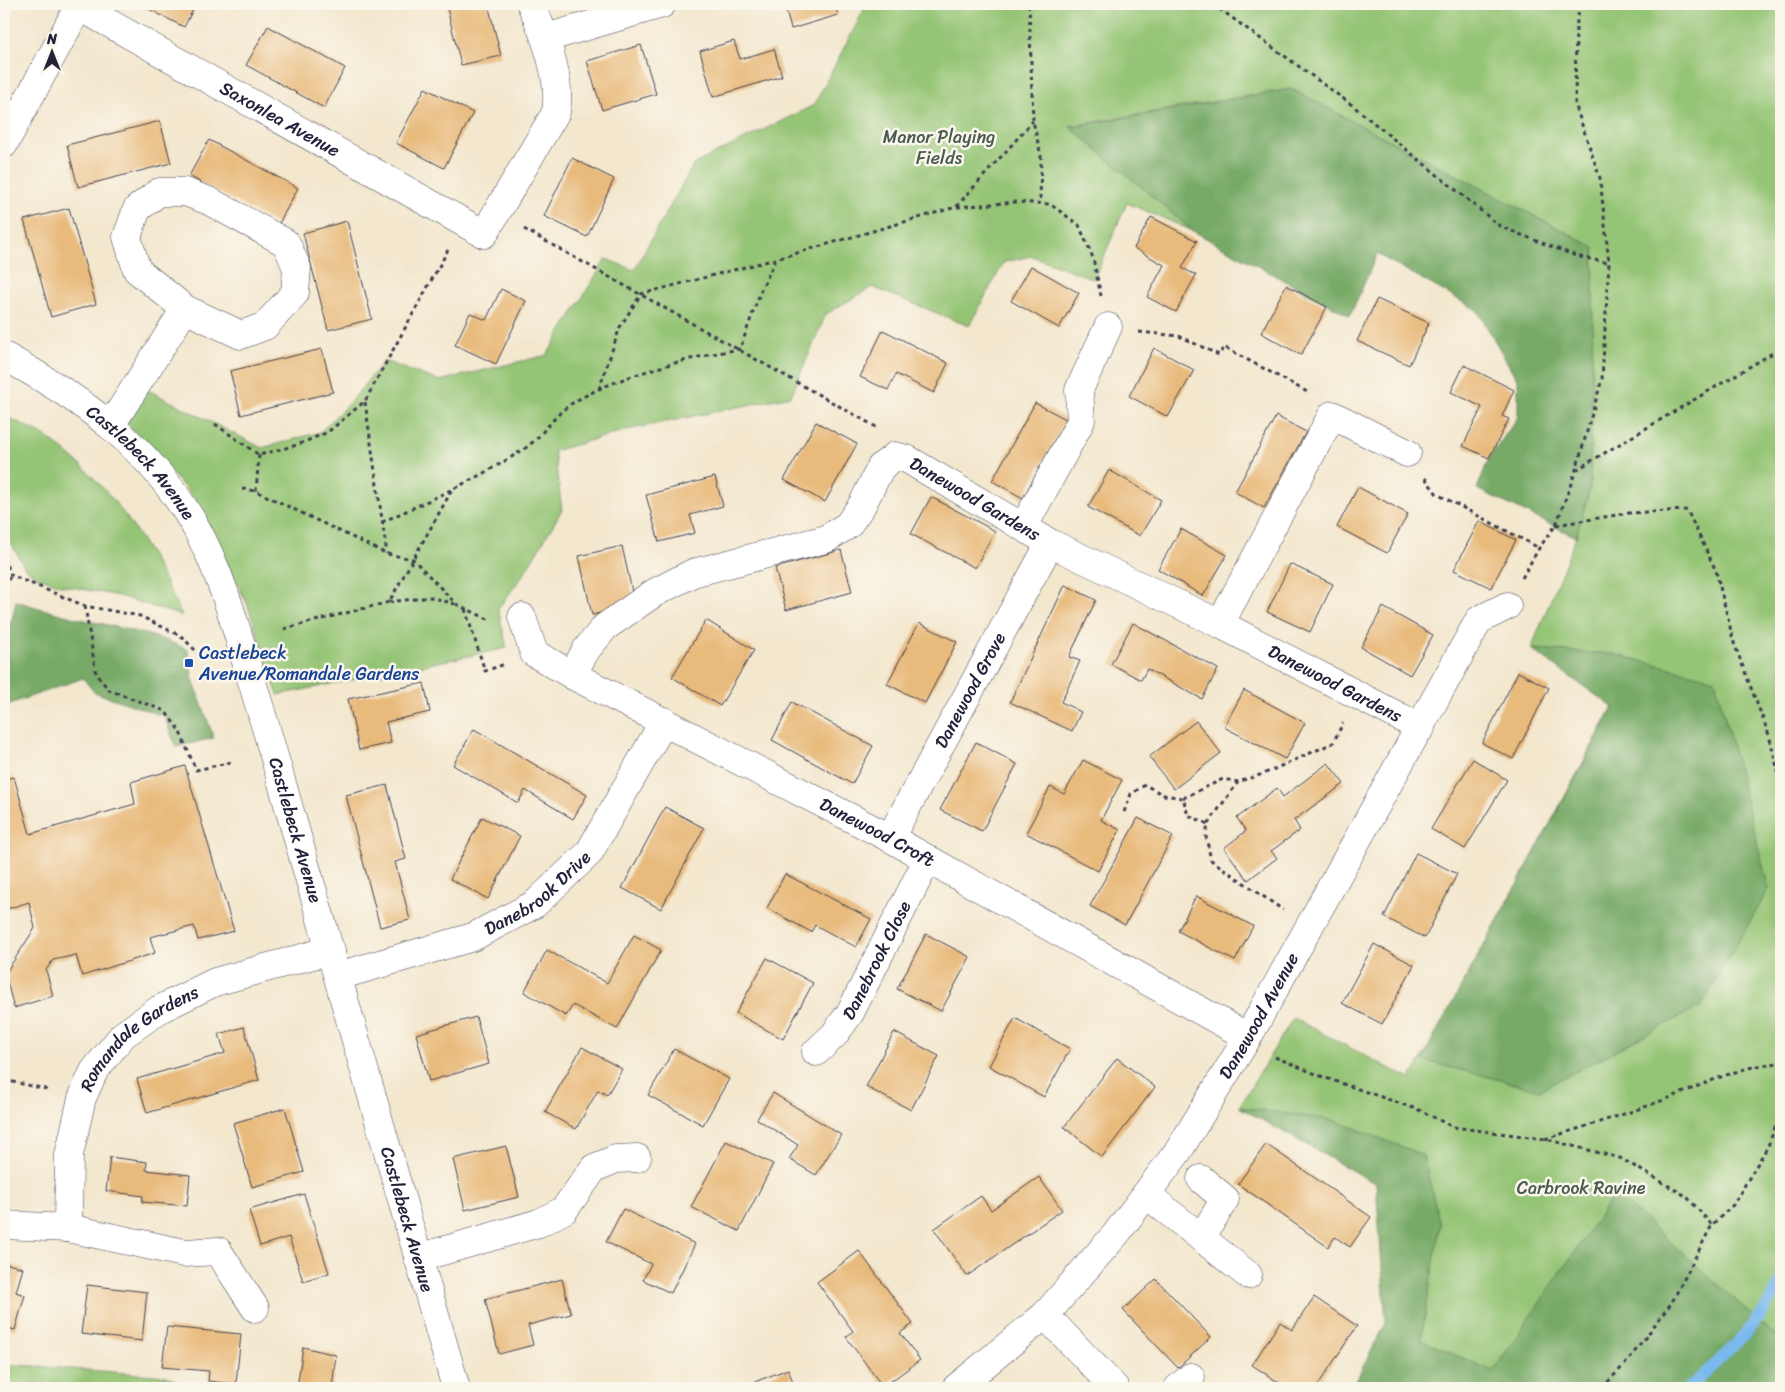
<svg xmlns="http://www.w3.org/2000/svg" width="1785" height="1392" font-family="Sriracha,sans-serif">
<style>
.green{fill:#94c474;stroke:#5b7358}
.forest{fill:#7a6;stroke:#4c6650}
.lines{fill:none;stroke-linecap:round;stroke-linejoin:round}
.stream{stroke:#79b9ed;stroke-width:11}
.building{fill:#e8ba7c}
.street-casing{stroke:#414051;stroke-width:29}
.secondary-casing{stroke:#414051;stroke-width:29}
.path{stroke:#414051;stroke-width:3;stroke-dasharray:4 4;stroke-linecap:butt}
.street{stroke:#fff;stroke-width:28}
.secondary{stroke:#fff;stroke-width:28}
.transit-dot{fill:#1a4fb4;stroke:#fbf7ec;stroke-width:2}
.labels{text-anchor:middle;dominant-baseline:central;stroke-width:5;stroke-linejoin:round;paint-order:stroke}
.street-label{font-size:18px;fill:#22223b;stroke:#fbf7ec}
.park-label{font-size:18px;fill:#4a5b4f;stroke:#fbf7ec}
.transit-label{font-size:18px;fill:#164399;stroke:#fbf7ec;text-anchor:start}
</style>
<rect width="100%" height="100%" fill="#fbf7ec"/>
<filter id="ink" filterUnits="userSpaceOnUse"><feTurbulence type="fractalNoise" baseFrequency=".02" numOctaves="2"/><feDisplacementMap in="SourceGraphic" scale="10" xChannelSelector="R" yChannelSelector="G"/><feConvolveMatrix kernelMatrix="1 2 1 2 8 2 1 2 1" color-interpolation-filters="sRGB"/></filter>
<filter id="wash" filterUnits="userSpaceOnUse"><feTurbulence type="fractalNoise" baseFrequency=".0096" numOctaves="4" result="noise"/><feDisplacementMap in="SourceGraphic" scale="20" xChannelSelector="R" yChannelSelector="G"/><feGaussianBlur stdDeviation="1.12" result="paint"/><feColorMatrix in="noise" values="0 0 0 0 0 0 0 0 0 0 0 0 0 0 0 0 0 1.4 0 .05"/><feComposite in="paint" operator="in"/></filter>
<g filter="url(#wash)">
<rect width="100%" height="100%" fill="#f3e7ce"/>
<!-- green -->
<g class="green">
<polygon points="867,4 1781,4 1781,1388 1353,1388 1388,1321 1380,1184 1247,1108 1239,1107 1293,1018 1410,1079 1421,1060 1423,1060 1638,660 1613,654 1531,649 1576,537 1590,489 1594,247 1291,89 1070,126 1193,231 1127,203 1094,279 1032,256 1004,262 969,326 872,287 826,314 791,396 627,430 554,451 562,510 523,575 498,609 507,648 278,695 247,603 194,498 121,417 140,386 262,448 320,432 352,400 384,361 439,381 547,355 606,259 634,270 694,164 814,105"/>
<path d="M4,415C20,424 40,431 54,443C114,487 152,550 182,616L119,596L61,585L38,577L25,568L4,530Z"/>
<polygon points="4,1364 167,1376 188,1388 4,1388"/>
</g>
<!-- forest -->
<g class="forest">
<polygon points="1291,89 1594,247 1590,489 1576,537 1477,489 1489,458 1518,417 1518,381 1477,310 1377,254 1350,316 1193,231 1070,127"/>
<path d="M16,601C45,610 73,618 103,624C132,631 161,636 188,650L193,680L214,738L176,747L164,716L94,692L83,678L4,706V631L12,619Z"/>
<polygon points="1531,649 1613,654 1715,679 1769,889 1701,1006 1540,1090 1421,1060 1614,708"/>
<polygon points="1239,1107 1334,1120 1423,1155 1440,1225 1421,1340 1493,1371 1615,1193 1778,1338 1781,1336 1781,1388 1352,1388 1386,1323 1376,1184"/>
</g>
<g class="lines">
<!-- stream -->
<path class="stream" d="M1688,1388C1724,1357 1760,1325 1781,1281"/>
</g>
<g id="blocks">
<!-- building -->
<g class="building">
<polygon points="139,4 196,4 184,27"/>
<polygon points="446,4 488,4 501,56 461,65"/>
<polygon points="784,4 835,4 838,15 791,29"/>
<polygon points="268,26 345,68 324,108 246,65"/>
<polygon points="734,41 740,59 774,49 782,76 713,97 700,51"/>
<polygon points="641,45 656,94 602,110 587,61"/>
<polygon points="425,88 473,113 444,168 396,143"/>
<polygon points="160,121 171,163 78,187 67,145"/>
<polygon points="209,140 298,188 278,225 189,176"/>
<polygon points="572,158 614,179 587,237 544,216"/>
<polygon points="69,208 96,304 51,317 24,220"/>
<polygon points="1151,217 1197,241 1182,268 1196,275 1176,312 1147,297 1164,265 1134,248"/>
<polygon points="347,221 372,319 328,330 303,233"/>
<polygon points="1031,266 1079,293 1059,328 1011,301"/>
<polygon points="1286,285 1327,307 1301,355 1261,333"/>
<polygon points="501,289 526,301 496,364 455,345 470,313 486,320"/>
<polygon points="1377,299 1429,323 1409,365 1357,341"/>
<polygon points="883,330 948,363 934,393 896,374 888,390 860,377"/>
<polygon points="1154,348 1194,370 1168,417 1129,396"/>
<polygon points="322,349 333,392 241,415 230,371"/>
<polygon points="1464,365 1514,390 1502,416 1509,419 1489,458 1463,446 1482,407 1451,392"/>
<polygon points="1035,403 1066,419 1023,498 992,481"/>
<polygon points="1276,416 1306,432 1264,508 1235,492"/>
<polygon points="816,422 857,444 825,502 784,480"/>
<polygon points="1109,470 1161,500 1140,536 1088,507"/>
<polygon points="715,477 723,506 690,515 695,533 659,542 646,495"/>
<polygon points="1358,487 1408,514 1387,553 1337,527"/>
<polygon points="931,497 995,531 975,568 911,534"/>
<polygon points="1479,521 1516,540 1491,588 1454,570"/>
<polygon points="1181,529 1227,555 1203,596 1158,569"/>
<polygon points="622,546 635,605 592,615 579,556"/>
<polygon points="841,550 852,592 786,610 775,568"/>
<polygon points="1290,564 1333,584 1310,632 1267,612"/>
<polygon points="1065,585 1096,600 1069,657 1080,661 1061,702 1081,712 1072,731 1010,702"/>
<polygon points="1383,607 1433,635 1410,675 1361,647"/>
<polygon points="706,620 754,650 720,706 672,677"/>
<polygon points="919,623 957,642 925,703 887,684"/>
<polygon points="1133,623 1218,669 1202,699 1147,669 1141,680 1111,664"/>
<polygon points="1518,672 1549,688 1513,759 1482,743"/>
<polygon points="424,683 430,712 386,722 391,743 359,750 348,699"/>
<polygon points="1244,690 1305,723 1285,759 1224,727"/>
<polygon points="792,702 873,746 852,784 772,740"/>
<polygon points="1196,721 1221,753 1174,789 1149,757"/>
<polygon points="474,729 587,795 573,819 525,790 518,803 453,765"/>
<polygon points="976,742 1017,764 982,831 940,810"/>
<polygon points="1473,759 1507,780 1465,849 1431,829"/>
<polygon points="1083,760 1122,780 1101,820 1120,830 1098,871 1026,833 1050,787 1064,794"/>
<polygon points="1328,763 1344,784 1294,820 1300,830 1271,851 1277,858 1248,880 1224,848 1246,831 1237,818 1277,788 1283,797"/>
<polygon points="185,766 234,931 198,940 194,926 150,937 155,953 82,976 76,955 53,960 46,970 53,996 14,1008 5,974 35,928 29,902 4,910 4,779 14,777 30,834 135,804 131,782"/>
<polygon points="387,785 406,859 395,862 410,920 380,927 346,795"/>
<polygon points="665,807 704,828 661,909 622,888"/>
<polygon points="482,817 520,836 488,899 450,879"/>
<polygon points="1138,818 1173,836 1125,925 1090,906"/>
<polygon points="1416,853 1457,874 1425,938 1384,917"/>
<polygon points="785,874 871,919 856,947 815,925 811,932 767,908"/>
<polygon points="1196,896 1253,926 1235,961 1178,931"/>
<polygon points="926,934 970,957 941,1011 897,989"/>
<polygon points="634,935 661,950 617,1029 573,1005 566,1016 524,992 547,950 607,983"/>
<polygon points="1374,944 1414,965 1382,1024 1342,1003"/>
<polygon points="767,958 813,983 783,1039 736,1013"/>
<polygon points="476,1017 489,1064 429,1081 416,1034"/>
<polygon points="1015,1018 1070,1049 1044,1097 989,1066"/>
<polygon points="244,1027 259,1080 147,1113 137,1079 225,1053 219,1034"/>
<polygon points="894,1032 939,1056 911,1110 866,1087"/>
<polygon points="582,1047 622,1069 607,1095 598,1090 576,1129 545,1112"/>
<polygon points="674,1049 729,1079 703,1125 648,1095"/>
<polygon points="1117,1058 1155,1087 1102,1157 1064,1127"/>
<polygon points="773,1093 841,1135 816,1175 789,1159 798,1145 757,1119"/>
<polygon points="285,1108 304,1172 252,1187 233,1123"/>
<polygon points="726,1141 773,1164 739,1231 691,1207"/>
<polygon points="1266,1144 1371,1217 1350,1247 1335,1237 1328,1247 1238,1184"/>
<polygon points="506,1146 519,1197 465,1210 453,1159"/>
<polygon points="110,1157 147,1162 146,1170 190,1175 187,1206 142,1202 143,1196 106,1191"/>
<polygon points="1039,1177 1062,1210 967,1276 934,1229 981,1196 991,1210"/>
<polygon points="304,1194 329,1273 303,1281 289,1237 260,1246 249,1210"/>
<polygon points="623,1209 695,1244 671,1293 643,1280 651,1264 606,1242"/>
<polygon points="859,1251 913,1324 900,1333 920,1360 883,1387 846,1337 853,1331 817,1282"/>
<polygon points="4,1263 23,1268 16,1292 25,1295 15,1330 4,1327"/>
<polygon points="562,1279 571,1314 528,1325 533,1345 499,1354 485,1299"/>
<polygon points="1156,1279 1211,1337 1178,1368 1123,1310"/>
<polygon points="87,1285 147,1292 142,1341 81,1334"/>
<polygon points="1314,1297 1357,1326 1316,1388 1287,1388 1252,1365 1280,1322 1292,1330"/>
<polygon points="167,1327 241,1334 236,1384 208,1381 209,1371 162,1367"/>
<polygon points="303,1347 336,1355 332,1388 297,1388"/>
<polygon points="788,1369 795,1388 739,1388"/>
</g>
</g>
</g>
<g filter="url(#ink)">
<use href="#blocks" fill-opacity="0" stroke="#414051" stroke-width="1"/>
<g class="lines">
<!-- street casing -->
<g class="street-casing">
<g id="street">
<path id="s1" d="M75,4L484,234L556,112C562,78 545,35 531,4"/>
<polyline points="546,38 662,4"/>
<polyline points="4,144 79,6"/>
<polygon points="159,192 185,192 209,201 286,243 297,268 295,293 265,326 241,335 185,309 137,270 127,237 137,209"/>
<polyline points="111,425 185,309"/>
<polyline points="1024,526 1081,421 1079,390 1108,327"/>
<path id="s2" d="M522,617L534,653L572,675L890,838L1248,1037"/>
<polyline points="1220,624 1332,415 1407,453"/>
<path id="s3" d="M572,675L586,650L605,627L654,593L693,573L826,539L848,525L862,505L881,467L895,456L907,459L1050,543L1220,624L1421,728"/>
<path id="s4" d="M890,838L1050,543"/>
<path id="s5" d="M338,976L473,937L535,904L589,853L664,721"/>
<path id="s6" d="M816,1052L834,1035L850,1013L927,860"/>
<polyline points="1146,1194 1248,1275"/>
<path id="s7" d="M4,1225L68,1228L69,1155L82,1098L94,1071L123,1035L160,1009L215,982L331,950"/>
<polyline points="68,1228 184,1253 218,1251 255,1308"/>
<polyline points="1201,1238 1225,1199 1201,1179"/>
<polyline points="418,1258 539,1223 564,1210 594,1168 616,1159 637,1158"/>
<polyline points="1045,1315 1115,1388"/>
<path id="s8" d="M956,1388L1045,1315L1116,1234L1179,1150L1248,1037L1479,620L1507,606"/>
<polyline points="1178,1388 1191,1377"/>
</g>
</g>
<!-- secondary casing -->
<g class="secondary-casing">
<g id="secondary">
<path id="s9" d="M4,356C82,399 148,445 194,524C219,568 233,617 247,665C263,717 278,769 293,822C348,1011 401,1200 456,1388"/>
</g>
</g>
<!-- path -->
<g class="path">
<polyline points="1029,4 1033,121 1041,156 1040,203"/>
<polyline points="1213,4 1352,105 1501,227 1576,256 1609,263"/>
<polyline points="957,207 1017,202 1050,204 1079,225 1093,258 1101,296"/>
<polyline points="524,229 878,428"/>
<polyline points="1139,332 1179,336 1219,355 1224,347 1309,393"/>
<polyline points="599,389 620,327 641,294 776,259 956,207 1033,121"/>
<polyline points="365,402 387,554"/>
<polyline points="215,424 259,455 297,445 328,432 365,401 448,250"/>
<polyline points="1576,470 1781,348"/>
<polyline points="1425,478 1437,494 1539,548"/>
<polyline points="242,489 256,491 387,554 413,559 456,604 490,620"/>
<polyline points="256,491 259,455"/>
<path d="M382,522C430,500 480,478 524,449C542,437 553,416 571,404C613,377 690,357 740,349L761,290L776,259"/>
<polyline points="1556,525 1629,513 1687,510 1716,571 1734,643 1769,735 1781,783"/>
<polyline points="4,558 11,575 85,606 140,616 181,636 198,653"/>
<polyline points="1522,578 1539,548 1556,525 1576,470 1602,379 1609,263 1600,178 1575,104 1576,27 1580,4"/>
<polyline points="4,587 11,575"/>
<polyline points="389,602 431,597 455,604"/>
<polyline points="85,606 96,674 109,690 165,711 179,730 196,770 232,762"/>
<polyline points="465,609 485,671 505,664"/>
<polyline points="284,629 389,602 452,490"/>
<polyline points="1183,798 1223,779 1238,782"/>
<polyline points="1124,812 1131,794 1145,785 1164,795 1183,798 1188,815 1208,824 1206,837 1211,860 1283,910"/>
<polyline points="1208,824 1238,782 1263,774 1333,743 1343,723"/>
<polyline points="1275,1057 1323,1077 1419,1110 1453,1127 1545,1139 1620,1158 1686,1196 1712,1225"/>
<polyline points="4,1080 50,1090"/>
<path d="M1545,1139C1583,1127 1621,1116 1658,1102C1699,1088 1737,1065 1781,1063"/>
<polyline points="1602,1388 1627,1362 1672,1302 1712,1225 1733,1205 1768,1146 1781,1112"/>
</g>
<!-- street -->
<use href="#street" class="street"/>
<!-- secondary -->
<use href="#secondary" class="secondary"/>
</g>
</g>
<!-- markers -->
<rect class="transit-dot" x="184" y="658" width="10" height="10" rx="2.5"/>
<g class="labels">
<!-- street labels -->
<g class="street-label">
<text stroke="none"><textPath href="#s1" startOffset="235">Saxonlea Avenue</textPath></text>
<text stroke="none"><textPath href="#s9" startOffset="175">Castlebeck Avenue</textPath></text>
<text stroke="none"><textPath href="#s3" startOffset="501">Danewood Gardens</textPath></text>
<text stroke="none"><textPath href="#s3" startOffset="906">Danewood Gardens</textPath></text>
<text stroke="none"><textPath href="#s4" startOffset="168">Danewood Grove</textPath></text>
<text stroke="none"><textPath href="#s9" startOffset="580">Castlebeck Avenue</textPath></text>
<text stroke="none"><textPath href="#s2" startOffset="425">Danewood Croft</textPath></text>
<text stroke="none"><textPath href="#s5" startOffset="219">Danebrook Drive</textPath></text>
<text stroke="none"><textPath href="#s6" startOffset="111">Danebrook Close</textPath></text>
<text stroke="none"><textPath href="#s8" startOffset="484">Danewood Avenue</textPath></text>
<text stroke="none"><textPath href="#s7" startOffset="281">Romandale Gardens</textPath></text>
<text stroke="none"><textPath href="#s9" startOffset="985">Castlebeck Avenue</textPath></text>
</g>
<!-- park labels -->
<g class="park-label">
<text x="939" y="137">Manor Playing<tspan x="939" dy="21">Fields</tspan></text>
<text x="1581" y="1188">Carbrook Ravine</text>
</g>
<!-- transit labels -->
<g class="transit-label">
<text x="199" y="653">Castlebeck<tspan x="199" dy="21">Avenue/Romandale Gardens</tspan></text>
</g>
</g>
<!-- margin -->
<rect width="1785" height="1392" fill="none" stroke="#fbf7ec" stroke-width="20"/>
<!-- north arrow -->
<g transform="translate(52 52)" stroke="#fbf7ec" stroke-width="4" paint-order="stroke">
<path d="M0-4L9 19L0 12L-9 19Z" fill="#22223b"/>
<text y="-8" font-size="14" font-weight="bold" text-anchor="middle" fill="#22223b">N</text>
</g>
</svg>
